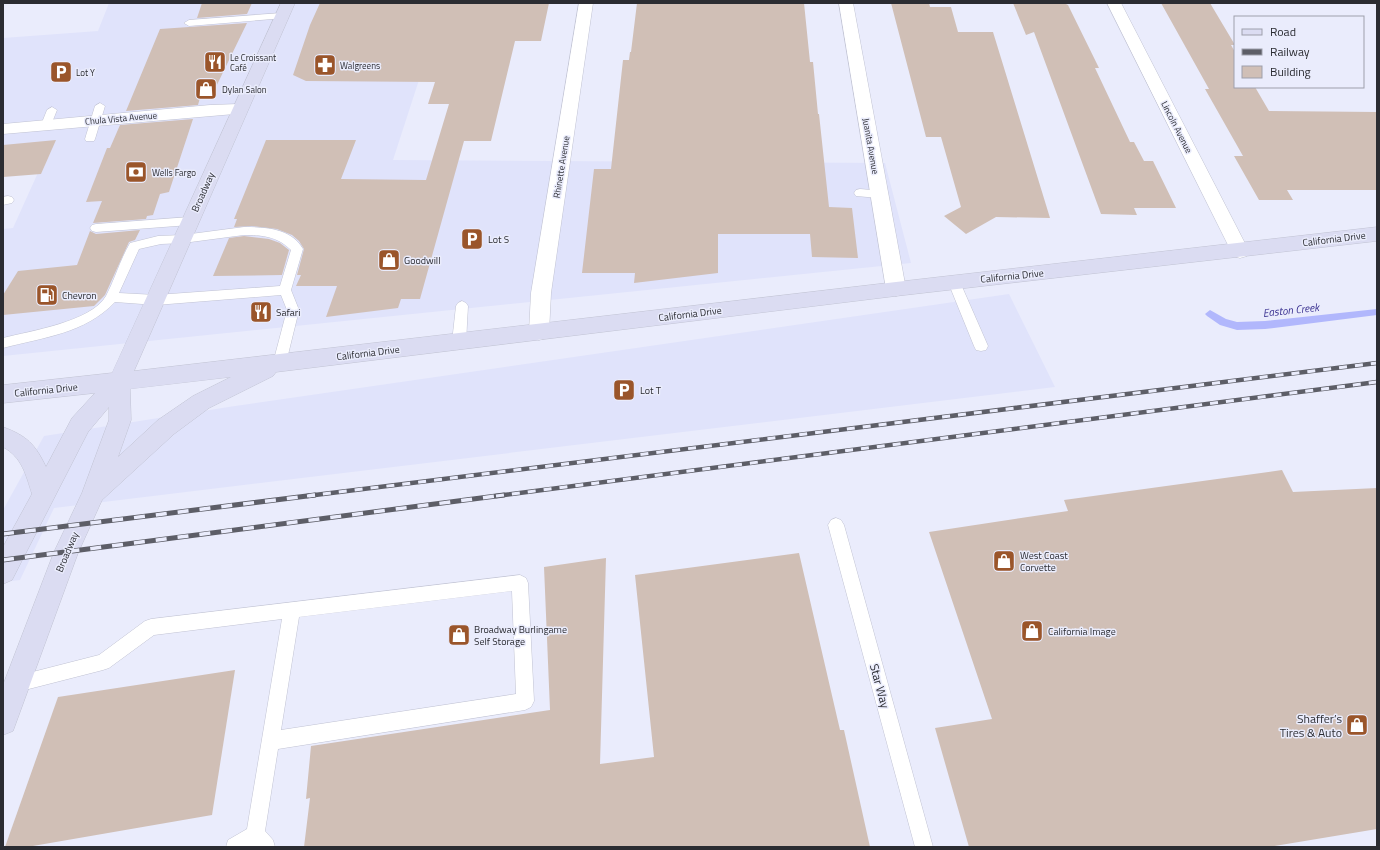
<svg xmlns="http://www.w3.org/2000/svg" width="1380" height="850" font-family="'Titillium Web',sans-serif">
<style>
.built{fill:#e0e3fb}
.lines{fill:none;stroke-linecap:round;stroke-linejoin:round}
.stream{fill:#b1b7fc;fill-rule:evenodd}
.building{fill:#d0bfb6}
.lane-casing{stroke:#c1c3d3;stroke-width:1}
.street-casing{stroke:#c1c3d3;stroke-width:1}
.secondary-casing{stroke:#c1c3d3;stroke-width:1}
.lane{fill:#fff;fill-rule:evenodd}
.street{fill:#fff;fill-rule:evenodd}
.secondary{fill:#dbdcf2;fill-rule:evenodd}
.rail-far1-casing{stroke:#5d5e67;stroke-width:4.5}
.rail-casing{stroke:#5d5e67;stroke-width:5}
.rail-far1{stroke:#eaecfc;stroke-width:3;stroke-dasharray:8;stroke-linecap:butt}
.rail{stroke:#eaecfc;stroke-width:3.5;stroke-dasharray:11;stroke-linecap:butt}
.labels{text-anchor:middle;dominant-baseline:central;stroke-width:3;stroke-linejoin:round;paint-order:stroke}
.far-poi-label{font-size:9px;fill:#2b2c32;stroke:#eaecfc;text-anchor:start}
.far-street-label{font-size:9px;fill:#2b2c32;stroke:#eaecfc}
.street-label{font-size:10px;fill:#2b2c32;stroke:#eaecfc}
.poi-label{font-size:10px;fill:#2b2c32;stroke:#eaecfc;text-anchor:start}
.water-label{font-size:11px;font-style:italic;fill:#382f8f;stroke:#eaecfc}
.near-street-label{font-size:12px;fill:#2b2c32;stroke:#eaecfc}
.near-poi-label{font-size:12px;fill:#2b2c32;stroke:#eaecfc;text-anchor:end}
</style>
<rect width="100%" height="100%" fill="#eaecfc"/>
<!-- built -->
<g class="built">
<polygon points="109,3 444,3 393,160 885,163 911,263 3,356 3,229 13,228 50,146 3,148 3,38 98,31"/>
<polygon points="1009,294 1055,387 54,508 20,580 3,582 3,510 44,436 235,406"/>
</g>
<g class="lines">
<!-- stream -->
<polygon class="stream" points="1377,309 1377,315 1265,329 1237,330 1220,325 1207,316 1205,314 1210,310 1226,319 1237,322 1265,321"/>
</g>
<!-- building -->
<g class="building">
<polygon points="202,3 252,3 247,14 197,18"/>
<polygon points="320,3 549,3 541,41 515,41 491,141 464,141 420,299 401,299 398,308 326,317 337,286 296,286 301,275 297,275 304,249 299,241 292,235 277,229 252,226 234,227 237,219 234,219 266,140 356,140 341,179 426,180 449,104 428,104 435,82 306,81 293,75 310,25"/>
<polygon points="637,3 804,3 810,62 813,62 818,114 819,114 829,207 852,208 858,258 812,257 810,234 718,234 718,273 634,283 635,273 582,273 594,169 611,169 623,60 629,60 630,52 631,52"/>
<polygon points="891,3 929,3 930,7 951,7 958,32 993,32 1050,218 996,217 966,234 944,216 961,207 941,137 926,137"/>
<polygon points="1013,3 1064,3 1068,5 1099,68 1095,68 1130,142 1134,142 1144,161 1153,161 1176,208 1134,208 1137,215 1101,214 1034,32 1026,35"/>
<polygon points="1161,3 1210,3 1235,45 1231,45 1235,52 1235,87 1255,87 1269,111 1377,112 1377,190 1287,190 1293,200 1259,200 1234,156 1243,156 1205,89 1209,89"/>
<polygon points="247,23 213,93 201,94 198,105 126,111 160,29"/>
<polygon points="193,119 169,192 160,194 153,215 147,216 146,219 93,223 102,201 86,202 107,148 110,148 120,125"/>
<polygon points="56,140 41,174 3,177 3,145"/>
<polygon points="140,230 135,240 129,242 105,295 94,306 3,315 3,295 18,271 77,265 90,231 96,234"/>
<polygon points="244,236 269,239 280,243 289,250 282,275 213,276 229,238"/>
<polygon points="1282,470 1293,492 1377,488 1377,829 1268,847 969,847 935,728 992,719 929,532 1068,511 1064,500"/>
<polygon points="799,553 840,730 844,730 870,847 304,847 310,798 306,799 311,746 550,710 544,567 606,558 600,764 654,757 635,575"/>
<polygon points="235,670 212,815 27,847 5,847 58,697"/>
</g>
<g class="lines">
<!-- lane casing -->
<g class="lane-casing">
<g id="lane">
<polygon points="282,13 285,14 287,16 285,18 189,26 184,23 189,20"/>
<polygon points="100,103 105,106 95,139 94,141 86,141 85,139 95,106"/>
<polygon points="52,107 57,110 51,125 46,128 42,127 41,125 47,110"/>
<polygon points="860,189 883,191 885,194 883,197 879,198 856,196 854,193 856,190"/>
<polygon points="8,196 12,197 14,200 12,203 3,205 3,197"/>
<polygon points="190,217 194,218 196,221 194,224 190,225 96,232 92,231 90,228 92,225 96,224"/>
<path d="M244,227C265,227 291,228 303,249L291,290L299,310L285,367L280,368L275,367L273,363L287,310L281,295L156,305L115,302C84,334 44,337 3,348V338C30,331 91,322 106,296C115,279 120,260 130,243L158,236L183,235ZM244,235C262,235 277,236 291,250L280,286L156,295L119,293L139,249L161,244L183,243Z"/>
<polygon points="954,277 958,279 960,282 988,346 986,350 981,351 976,350 974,346 948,282 950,279"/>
<polygon points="462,301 466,303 468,306 466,342 464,346 459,347 454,346 452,342 456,306 458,303"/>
<polygon points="836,518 841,520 844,525 933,847 915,847 828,525 831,520"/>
<path d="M520,575L526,578L528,583L534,701L531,707L525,710L278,749L265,831L273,840L275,847H226L228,840L247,829L282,619L154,635L109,668L103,670L17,692L11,690L9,684L11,678L17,676L99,655L145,621L151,619ZM512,591L516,694L281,730L299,617Z"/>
</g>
</g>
<!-- street casing -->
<g class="street-casing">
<g id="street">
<polygon points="579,3 593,3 551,293 549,332 546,338 539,340 532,338 529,332 531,293"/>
<polygon points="839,3 853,3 906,289 903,294 896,296 889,294 886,289"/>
<polygon points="1107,3 1121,3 1249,251 1247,256 1240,258 1233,256 1231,251"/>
<polygon points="240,104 246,105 248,109 246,113 3,134 3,124 210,105"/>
</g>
</g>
<!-- secondary casing -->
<g class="secondary-casing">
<path id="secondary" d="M281,3H295L134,371L896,282L1377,227V241L896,296L276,372L273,376L209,408L174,434L102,500L78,553L13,731L3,735V685L54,552L82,493L109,420V407L88,432L12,580L3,584V547L32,494C26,475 22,457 3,447V427C27,436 35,444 46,467L72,418L95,393L3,403V385L112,373ZM231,377L193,396L158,420L118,457L131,420L130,389Z"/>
</g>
<!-- lane -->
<use href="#lane" class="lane"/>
<!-- street -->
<use href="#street" class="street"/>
<!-- secondary -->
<use href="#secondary" class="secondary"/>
<!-- rail-far1 casing -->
<g class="rail-far1-casing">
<g id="rail-far1">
<polyline points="307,496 1377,363"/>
<polyline points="496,496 1377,382"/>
</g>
</g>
<!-- rail casing -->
<g class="rail-casing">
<g id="rail">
<polyline points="3,534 315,495"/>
<polyline points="3,560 504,495"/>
</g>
</g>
<!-- rail-far1 -->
<use href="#rail-far1" class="rail-far1"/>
<!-- rail -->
<use href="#rail" class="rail"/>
</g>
<!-- icons -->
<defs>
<g id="restaurant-square" transform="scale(1.15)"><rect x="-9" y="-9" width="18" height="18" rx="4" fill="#9a552a" stroke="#eaecfc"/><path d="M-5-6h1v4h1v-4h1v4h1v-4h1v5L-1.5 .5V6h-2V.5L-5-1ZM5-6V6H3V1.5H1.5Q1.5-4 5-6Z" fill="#fff"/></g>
<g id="pharmacy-square" transform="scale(1.15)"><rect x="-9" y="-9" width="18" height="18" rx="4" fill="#9a552a" stroke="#eaecfc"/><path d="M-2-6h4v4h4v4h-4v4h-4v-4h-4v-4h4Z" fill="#fff"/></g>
<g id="parking-square" transform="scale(1.15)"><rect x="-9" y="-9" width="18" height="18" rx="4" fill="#9a552a" stroke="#eaecfc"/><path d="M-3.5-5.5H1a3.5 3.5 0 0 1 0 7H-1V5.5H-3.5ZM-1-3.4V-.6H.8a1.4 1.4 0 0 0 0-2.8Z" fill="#fff"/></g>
<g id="shop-square" transform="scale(1.15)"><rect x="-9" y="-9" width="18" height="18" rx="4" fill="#9a552a" stroke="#eaecfc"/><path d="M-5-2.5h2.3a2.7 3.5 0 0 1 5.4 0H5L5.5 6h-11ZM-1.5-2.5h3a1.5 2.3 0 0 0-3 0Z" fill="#fff"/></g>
<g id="bank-square" transform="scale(1.15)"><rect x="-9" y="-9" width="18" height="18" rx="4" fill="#9a552a" stroke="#eaecfc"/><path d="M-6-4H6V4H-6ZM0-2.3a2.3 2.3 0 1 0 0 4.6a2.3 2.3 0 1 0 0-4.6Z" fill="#fff"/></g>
<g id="fuel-square" transform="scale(1.15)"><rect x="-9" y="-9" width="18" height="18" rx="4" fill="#9a552a" stroke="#eaecfc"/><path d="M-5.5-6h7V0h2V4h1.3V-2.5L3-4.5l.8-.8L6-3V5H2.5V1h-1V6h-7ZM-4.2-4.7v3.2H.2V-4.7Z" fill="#fff"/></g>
</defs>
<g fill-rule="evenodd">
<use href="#restaurant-square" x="215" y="62"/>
<use href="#pharmacy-square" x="325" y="65"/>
<use href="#parking-square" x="61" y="72"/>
<use href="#shop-square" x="206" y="89"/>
<use href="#bank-square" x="136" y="172"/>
<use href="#parking-square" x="472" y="239"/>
<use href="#shop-square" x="389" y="260"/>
<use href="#fuel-square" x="47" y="295"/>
<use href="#restaurant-square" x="261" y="312"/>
<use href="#parking-square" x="624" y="390"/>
<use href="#shop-square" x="1004" y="561"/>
<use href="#shop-square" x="1032" y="631"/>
<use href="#shop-square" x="459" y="635"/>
<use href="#shop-square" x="1357" y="725"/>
</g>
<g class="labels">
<!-- far-poi labels -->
<g class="far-poi-label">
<text x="230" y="57">Le Croissant<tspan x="230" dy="10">Café</tspan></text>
<text x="340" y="65">Walgreens</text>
<text x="76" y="72">Lot Y</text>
<text x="222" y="89">Dylan Salon</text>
<text x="152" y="172">Wells Fargo</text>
</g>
<!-- far-street labels -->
<g class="far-street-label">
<text transform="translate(121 118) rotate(-5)">Chula Vista Avenue</text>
<text transform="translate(1177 127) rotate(63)">Lincoln Avenue</text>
<text transform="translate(871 146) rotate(80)">Juanita Avenue</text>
<text transform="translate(561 167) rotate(-81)">Rhinette Avenue</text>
</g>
<!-- street labels -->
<g class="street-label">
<text transform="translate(203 192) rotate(-66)">Broadway</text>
<text transform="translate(1334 239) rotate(-7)">California Drive</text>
<text transform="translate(1012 276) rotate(-6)">California Drive</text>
<text transform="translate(690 314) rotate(-7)">California Drive</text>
<text transform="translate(368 353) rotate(-7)">California Drive</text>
<text transform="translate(46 390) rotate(-6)">California Drive</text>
<text transform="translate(67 552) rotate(-67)">Broadway</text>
</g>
<!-- poi labels -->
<g class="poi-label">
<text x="488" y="239">Lot S</text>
<text x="404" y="260">Goodwill</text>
<text x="62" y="295">Chevron</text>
<text x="276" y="312">Safari</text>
<text x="640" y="390">Lot T</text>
<text x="1020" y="555">West Coast<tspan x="1020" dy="12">Corvette</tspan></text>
<text x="474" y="629">Broadway Burlingame<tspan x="474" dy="12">Self Storage</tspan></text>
<text x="1048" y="631">California Image</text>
</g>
<!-- water labels -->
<g class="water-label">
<text transform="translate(1291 310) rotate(-6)">Easton Creek</text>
</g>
<!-- near-street labels -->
<g class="near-street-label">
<text transform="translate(880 686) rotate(75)">Star Way</text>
</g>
<!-- near-poi labels -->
<g class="near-poi-label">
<text x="1342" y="718">Shaffer’s<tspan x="1342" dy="14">Tires &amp; Auto</tspan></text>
</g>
</g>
<!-- border -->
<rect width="1380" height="850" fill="none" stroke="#2b2c32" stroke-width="8"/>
<!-- legend -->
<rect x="1234" y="16" width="130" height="72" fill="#eaecfc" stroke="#9e9fab"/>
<rect x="1242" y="29" width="20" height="6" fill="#dbdcf2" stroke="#9e9fab"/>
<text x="1270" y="36" font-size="12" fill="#2b2c32">Road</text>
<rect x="1242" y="49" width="20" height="6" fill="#5d5e67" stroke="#9e9fab"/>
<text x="1270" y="56" font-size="12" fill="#2b2c32">Railway</text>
<rect x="1242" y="66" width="20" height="12" fill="#d0bfb6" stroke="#9e9fab"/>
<text x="1270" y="76" font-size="12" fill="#2b2c32">Building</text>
</svg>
